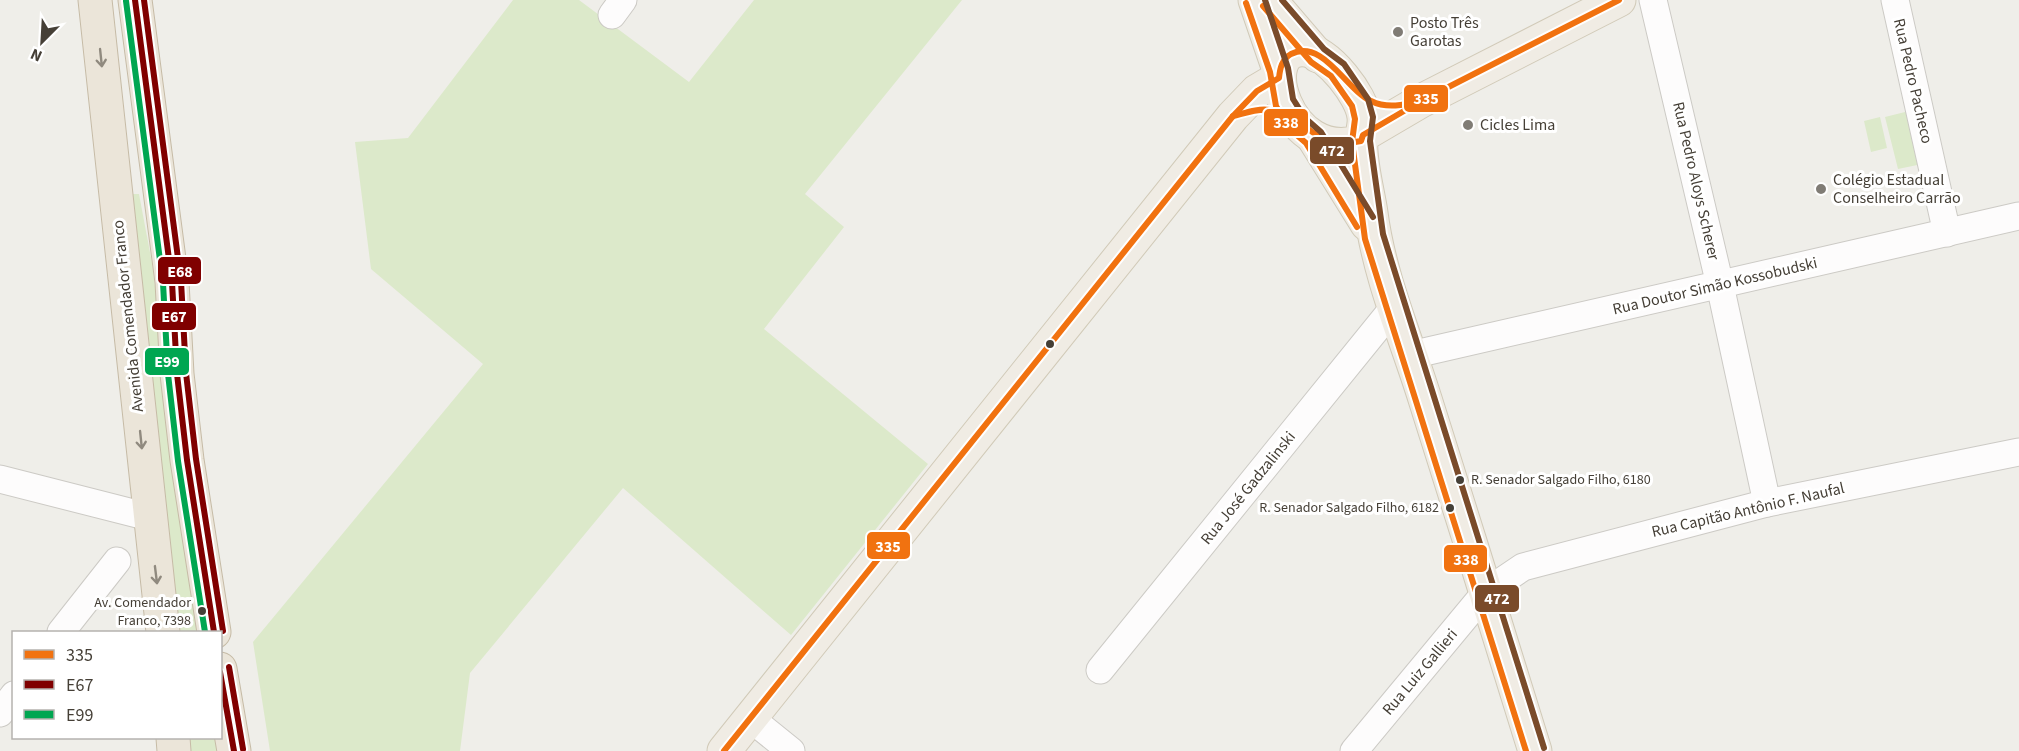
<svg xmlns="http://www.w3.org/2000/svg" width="2019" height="751" font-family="'Source Sans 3',sans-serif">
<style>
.green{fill:#dce9ca}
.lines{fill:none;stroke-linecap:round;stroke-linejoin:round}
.minor-casing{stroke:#cccac5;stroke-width:29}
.major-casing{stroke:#d1cab8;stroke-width:35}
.highway-casing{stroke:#c6bba6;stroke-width:35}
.minor{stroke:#fdfcfc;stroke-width:27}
.major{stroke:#f0ece4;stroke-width:33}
.highway{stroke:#ebe5d9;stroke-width:33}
.bus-1-casing{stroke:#fff;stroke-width:10}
.bus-2-casing{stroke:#fff;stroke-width:10}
.bus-3-casing{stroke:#fff;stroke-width:10}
.bus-4-casing{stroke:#fff;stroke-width:10}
.bus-5-casing{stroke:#fff;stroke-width:10}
.bus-6-casing{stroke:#fff;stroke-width:10}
.bus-1{stroke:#f17210;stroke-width:6}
.bus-2{stroke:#800000;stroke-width:6}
.bus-3{stroke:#00a651;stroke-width:6}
.bus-4{stroke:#800000;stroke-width:6}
.bus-5{stroke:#f17210;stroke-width:6}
.bus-6{stroke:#7a4b2a;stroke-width:6}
.oneway{stroke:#908a7f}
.poi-dot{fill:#807c75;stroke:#fff;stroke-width:2}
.bus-dot{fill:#453f36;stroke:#fff;stroke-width:2}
.labels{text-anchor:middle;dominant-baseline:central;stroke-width:6;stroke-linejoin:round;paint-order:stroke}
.bus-label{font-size:14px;fill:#453f36;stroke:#fff;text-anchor:end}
.poi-label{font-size:16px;fill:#453f36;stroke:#fff;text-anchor:start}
.street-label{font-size:16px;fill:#453f36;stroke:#fff}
.line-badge{stroke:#fff;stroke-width:2}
.badge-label{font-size:16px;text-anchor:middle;font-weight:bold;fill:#fff}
</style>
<rect width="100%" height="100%" fill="#efeee9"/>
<!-- green -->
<g class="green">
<polygon points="513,0 579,0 689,82 754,0 962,0 805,194 844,227 764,329 928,464 791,635 623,488 470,673 460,751 270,751 253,642 483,364 371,269 355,142 408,138"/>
<polygon points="1909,111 1922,164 1898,169 1885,117"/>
<polygon points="1880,117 1887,148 1871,152 1864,121"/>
<polygon points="125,194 139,194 152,263 198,632 176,632"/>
<polygon points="186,738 216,738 218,751 187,751"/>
</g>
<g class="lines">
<!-- minor casing -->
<g class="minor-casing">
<g id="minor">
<polyline points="1653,0 1720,285 1767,503"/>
<polyline points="1895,0 1947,233"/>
<polyline points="612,15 623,0"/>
<polyline points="1411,355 2019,216"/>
<polyline points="0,479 149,517"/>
<polyline points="61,632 117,561"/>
<polyline points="1100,670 1395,306"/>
<polyline points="0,713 14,695"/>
<polyline points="750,718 791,751"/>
<polyline points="1354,751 1486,592 1523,567 1767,503 2019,452"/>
</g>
</g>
<!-- major casing -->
<g class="major-casing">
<g id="major">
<polyline points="1255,0 1279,70"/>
<polyline points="1270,0 1318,56"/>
<polyline points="1363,135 1421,101 1619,0"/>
<polyline points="1313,137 1367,224"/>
<path d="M1361,141C1286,166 1252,44 1306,50C1329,53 1362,96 1364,117C1365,125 1362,133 1361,140C1359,160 1368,192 1371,213C1379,276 1406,338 1425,399C1462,516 1499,634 1535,751"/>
<polyline points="724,751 1233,116 1257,91 1279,78"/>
</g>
</g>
<!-- highway casing -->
<g class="highway-casing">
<g id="highway">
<polyline points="95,0 163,632"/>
<polyline points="135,0 172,282 177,374 187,460 214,632"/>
<polyline points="220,669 234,751"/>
<polyline points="173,738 174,751"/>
</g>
</g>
<!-- minor -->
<use href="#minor" class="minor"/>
<!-- major -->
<use href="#major" class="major"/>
<!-- highway -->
<use href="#highway" class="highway"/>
<!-- bus-1 casing -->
<g class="bus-1-casing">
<g id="bus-1">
<path d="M1233,116C1245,113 1258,108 1270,110C1310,115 1310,152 1361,141L1363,135L1421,101L1619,0"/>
<path d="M724,751L1233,116L1257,91L1279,78C1280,68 1282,59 1291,54C1323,38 1346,90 1371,101C1387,109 1404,105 1421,101"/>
</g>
</g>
<!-- bus-2 casing -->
<g class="bus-2-casing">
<g id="bus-2">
<polyline points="135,0 172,282 177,374 187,460 214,632"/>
<polyline points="220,672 234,751"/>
</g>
</g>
<!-- bus-3 casing -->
<g class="bus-3-casing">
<polyline id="bus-3" points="126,1 163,283 168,374 178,461 205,632"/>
</g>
<!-- bus-4 casing -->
<g class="bus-4-casing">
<g id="bus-4">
<polyline points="144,0 181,281 186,373 196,459 223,631"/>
<polyline points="229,667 243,749"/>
</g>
</g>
<!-- bus-5 casing -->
<g class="bus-5-casing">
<g id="bus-5">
<polyline points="1246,3 1270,72 1276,106 1291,130 1306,143 1357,227"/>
<polyline points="1263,6 1311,62 1331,76 1352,106 1355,119 1352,142 1365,239 1526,751"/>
</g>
</g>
<!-- bus-6 casing -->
<g class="bus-6-casing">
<g id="bus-6">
<polyline points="1265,0 1288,68 1293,99 1305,118 1321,132 1373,217"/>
<polyline points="1282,0 1324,49 1344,64 1368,99 1373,117 1370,141 1383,234 1544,748"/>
</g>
</g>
<!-- bus-1 -->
<use href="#bus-1" class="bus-1"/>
<!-- bus-2 -->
<use href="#bus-2" class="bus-2"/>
<!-- bus-3 -->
<use href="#bus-3" class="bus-3"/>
<!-- bus-4 -->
<use href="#bus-4" class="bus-4"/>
<!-- bus-5 -->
<use href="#bus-5" class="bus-5"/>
<!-- bus-6 -->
<use href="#bus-6" class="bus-6"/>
</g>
<!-- one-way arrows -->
<defs><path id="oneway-shaft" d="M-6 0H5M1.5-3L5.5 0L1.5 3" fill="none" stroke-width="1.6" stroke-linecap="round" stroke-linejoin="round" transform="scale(1.5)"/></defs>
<g class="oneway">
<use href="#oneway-shaft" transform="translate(101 58) rotate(84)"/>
<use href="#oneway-shaft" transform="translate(141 440) rotate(84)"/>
<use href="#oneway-shaft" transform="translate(156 575) rotate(83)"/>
</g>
<!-- markers -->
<g class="poi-dot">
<circle cx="1398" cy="32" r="6"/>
<circle cx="1468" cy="125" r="6"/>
<circle cx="1821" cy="189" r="6"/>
</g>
<g class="bus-dot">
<circle cx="1050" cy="344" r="5"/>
<circle cx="1460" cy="480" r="5"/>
<circle cx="1450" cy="508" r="5"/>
<circle cx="202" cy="611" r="5"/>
</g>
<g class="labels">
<!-- bus labels -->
<g class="bus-label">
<text x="1471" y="480" text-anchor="start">R. Senador Salgado Filho, 6180</text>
<text x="1439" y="508">R. Senador Salgado Filho, 6182</text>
<text x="191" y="603">Av. Comendador<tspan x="191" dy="18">Franco, 7398</tspan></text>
</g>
<!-- poi labels -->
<g class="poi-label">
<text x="1410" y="23">Posto Três<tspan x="1410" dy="18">Garotas</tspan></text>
<text x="1480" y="125">Cicles Lima</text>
<text x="1833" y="180">Colégio Estadual<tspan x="1833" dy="18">Conselheiro Carrão</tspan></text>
</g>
<!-- street labels -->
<g class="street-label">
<text transform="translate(1913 81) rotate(77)">Rua Pedro Pacheco</text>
<text transform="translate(1696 181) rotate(77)">Rua Pedro Aloys Scherer</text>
<text transform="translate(1715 286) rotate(-13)">Rua Doutor Simão Kossobudski</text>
<text transform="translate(128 316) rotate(-96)">Avenida Comendador Franco</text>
<text transform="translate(1248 488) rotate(-51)">Rua José Gadzalinski</text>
<text transform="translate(1748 510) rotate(-13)">Rua Capitão Antônio F. Naufal</text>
<text transform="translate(1420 672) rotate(-50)">Rua Luiz Gallieri</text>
</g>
</g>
<g class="line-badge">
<rect x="1403" y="84" width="46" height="29" rx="6" fill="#f17210"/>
<rect x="1263" y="108" width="46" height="29" rx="6" fill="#f17210"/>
<rect x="1309" y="136" width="46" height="29" rx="6" fill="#7a4b2a"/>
<rect x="157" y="256" width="45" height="29" rx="6" fill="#800000"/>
<rect x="151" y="302" width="46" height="29" rx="6" fill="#800000"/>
<rect x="144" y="347" width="46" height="29" rx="6" fill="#00a651"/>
<rect x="866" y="531" width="45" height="29" rx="6" fill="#f17210"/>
<rect x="1443" y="544" width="45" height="29" rx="6" fill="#f17210"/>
<rect x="1474" y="584" width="46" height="29" rx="6" fill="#7a4b2a"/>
</g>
<g class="badge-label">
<text x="1426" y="104">335</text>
<text x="1286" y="128">338</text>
<text x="1332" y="156">472</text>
<text x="180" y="277">E68</text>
<text x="174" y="322">E67</text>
<text x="167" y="367">E99</text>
<text x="888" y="552">335</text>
<text x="1466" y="565">338</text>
<text x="1497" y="604">472</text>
</g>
<!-- legend -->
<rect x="12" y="631" width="210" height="108" fill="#ffffff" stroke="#b5b2af" stroke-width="1.5"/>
<rect x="24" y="650" width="30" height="9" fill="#f17210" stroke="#b5b2af" stroke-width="1.5"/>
<text x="66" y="661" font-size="18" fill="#453f36">335</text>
<rect x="24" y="680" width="30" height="9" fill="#800000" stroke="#b5b2af" stroke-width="1.5"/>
<text x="66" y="691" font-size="18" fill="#453f36">E67</text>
<rect x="24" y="710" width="30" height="9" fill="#00a651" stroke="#b5b2af" stroke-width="1.5"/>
<text x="66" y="721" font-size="18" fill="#453f36">E99</text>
<!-- north arrow -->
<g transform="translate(42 42) rotate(204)" stroke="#ffffff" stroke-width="4.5" paint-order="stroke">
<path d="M0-4.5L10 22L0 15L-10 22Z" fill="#453f36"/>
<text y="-9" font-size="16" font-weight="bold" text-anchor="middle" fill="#453f36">N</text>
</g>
</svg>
